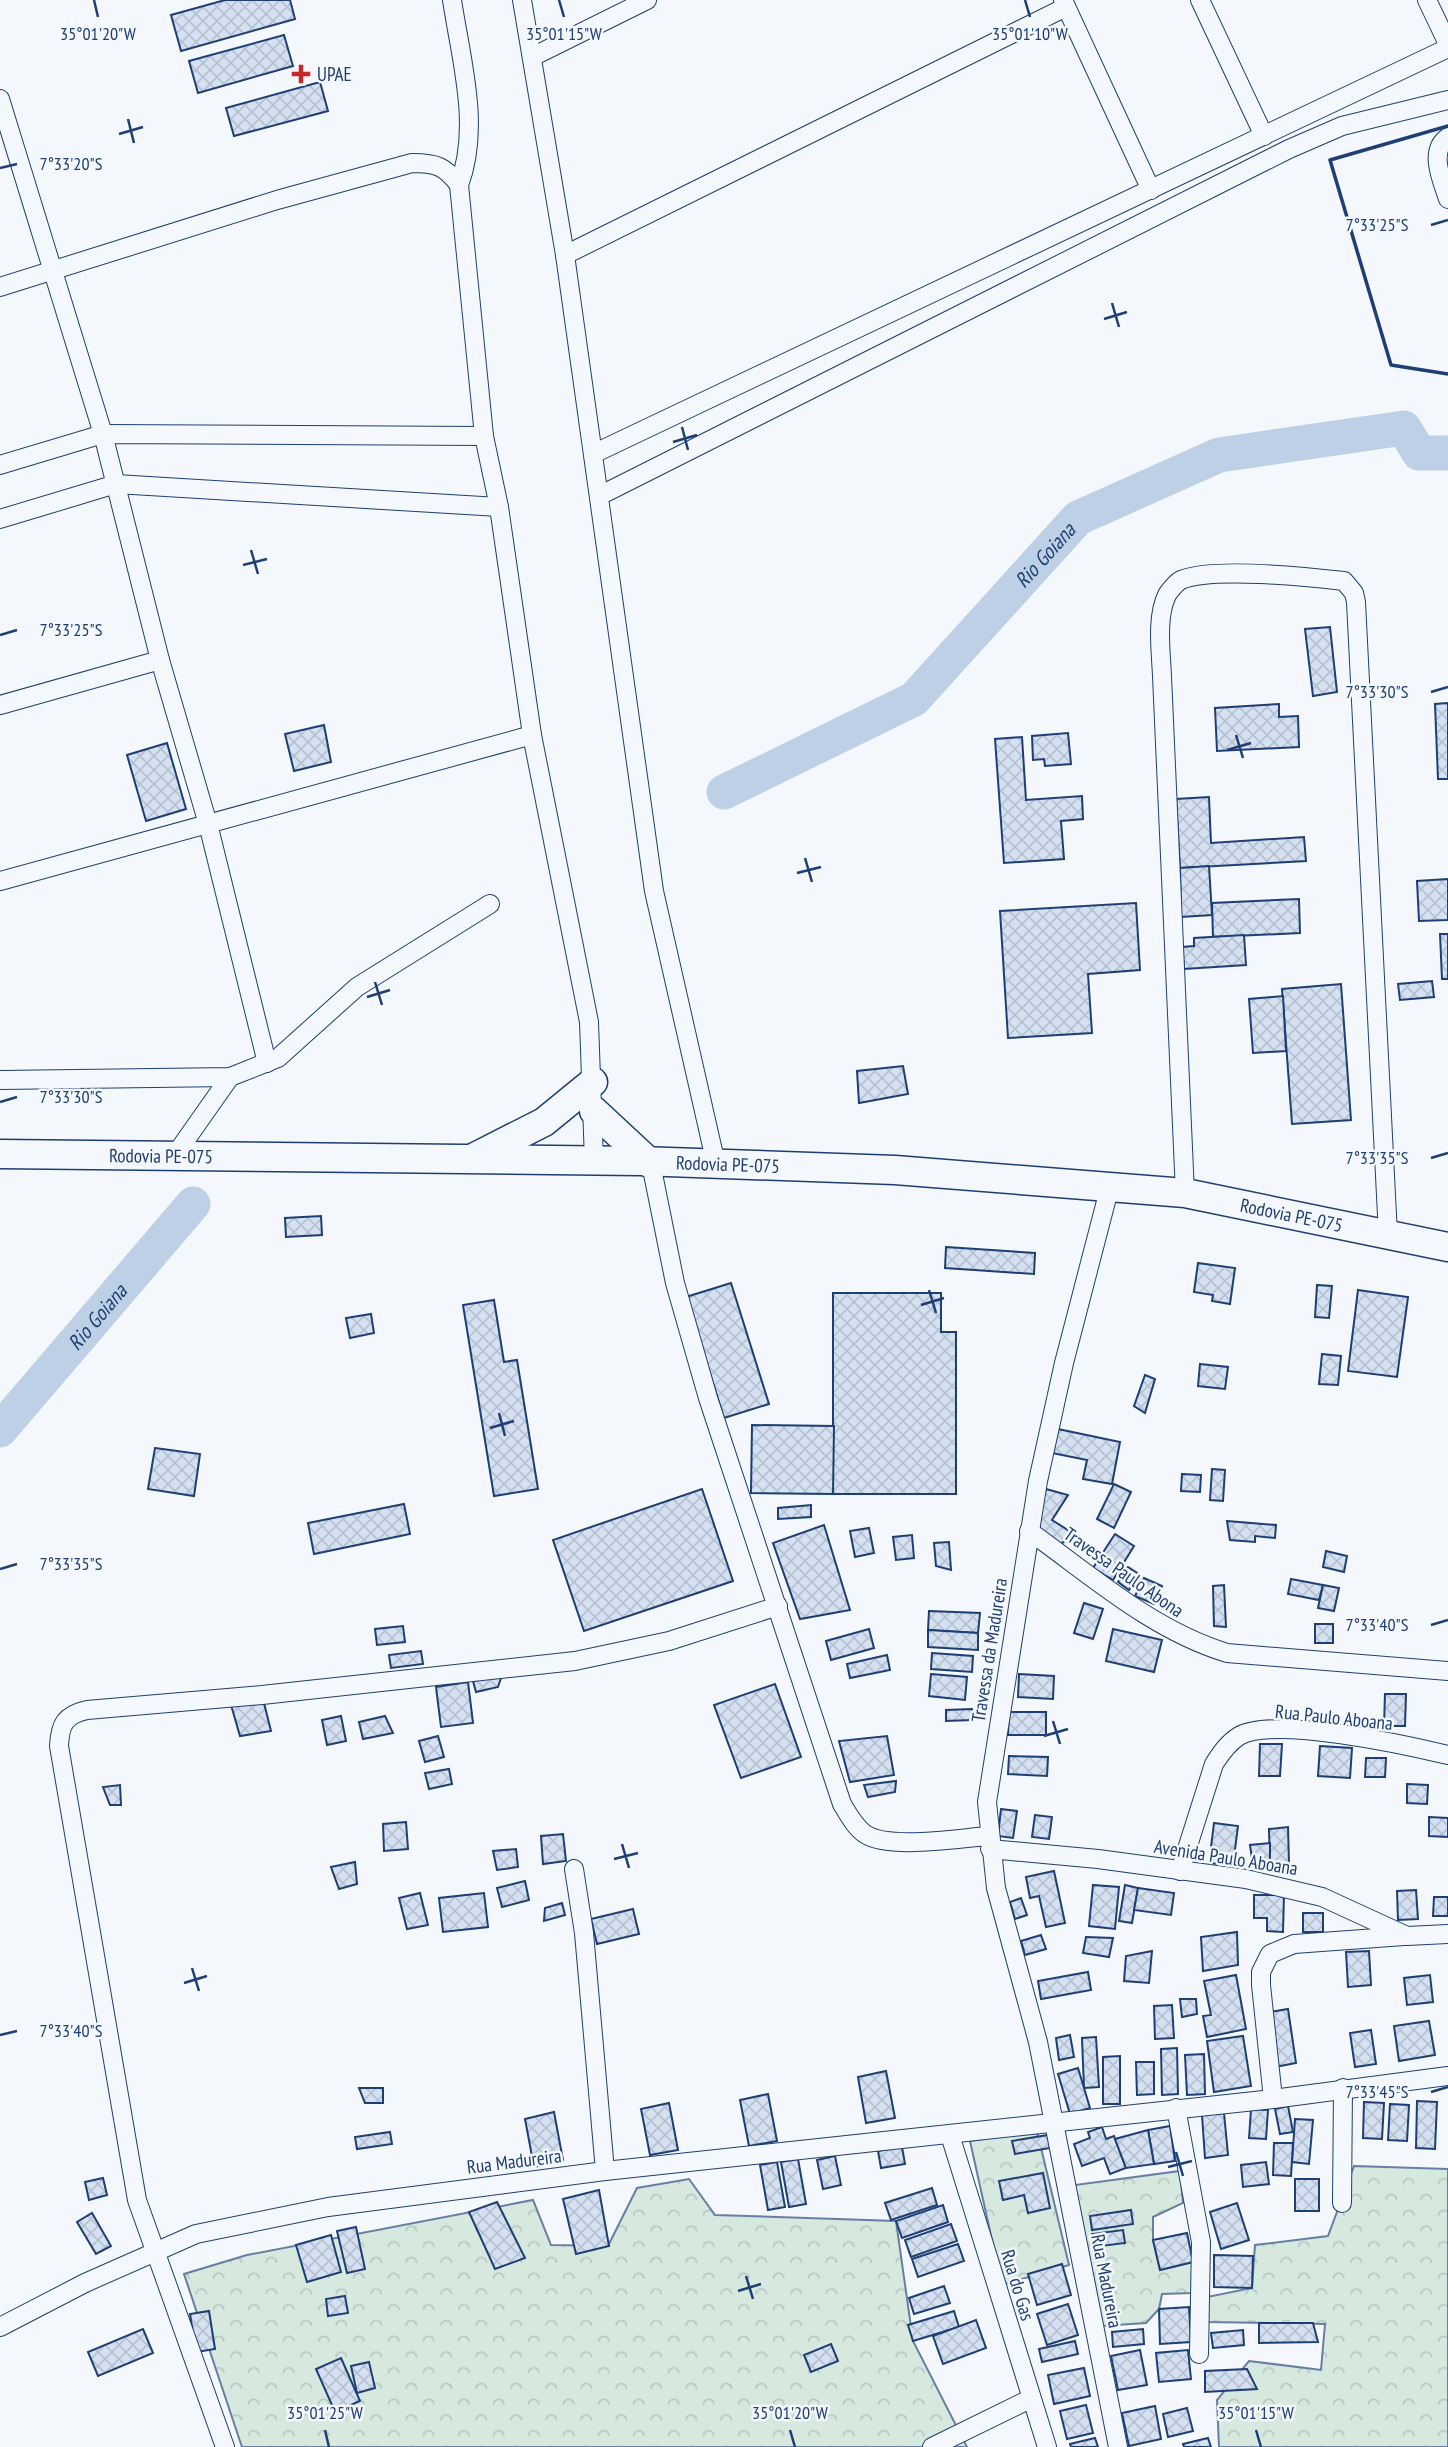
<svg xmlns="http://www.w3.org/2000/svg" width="1448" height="2447" font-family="'PT Sans Narrow',sans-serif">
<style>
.forest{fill:url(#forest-crowns);stroke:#687fa3;stroke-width:2}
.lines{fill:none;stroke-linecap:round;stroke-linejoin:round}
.river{stroke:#bed0e5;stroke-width:35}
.building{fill:url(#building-cross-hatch);stroke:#1d3f73;stroke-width:2}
.street-casing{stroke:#1d3f73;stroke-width:20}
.primary-casing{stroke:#1d3f73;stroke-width:31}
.street{stroke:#f4f7fb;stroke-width:18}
.primary{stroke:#f4f7fb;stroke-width:28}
.wall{stroke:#1d3f73;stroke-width:3.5}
.ticks{fill:none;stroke:#1d3f73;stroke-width:2.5}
.poi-dot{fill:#c62828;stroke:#f4f7fb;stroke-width:2.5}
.labels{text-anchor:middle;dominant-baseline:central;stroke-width:5;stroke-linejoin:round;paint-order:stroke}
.poi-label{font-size:19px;fill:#1d3f73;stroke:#f4f7fb;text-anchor:start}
.street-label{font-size:19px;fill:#1d3f73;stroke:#f4f7fb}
.water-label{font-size:21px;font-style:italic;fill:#1d3f73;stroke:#f4f7fb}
.ticks-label{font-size:18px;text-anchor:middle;fill:#1d3f73;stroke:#f4f7fb;stroke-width:5;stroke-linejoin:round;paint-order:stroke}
</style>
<defs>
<pattern id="forest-crowns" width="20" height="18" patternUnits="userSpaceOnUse" patternTransform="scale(1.75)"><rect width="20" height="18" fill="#d7e8df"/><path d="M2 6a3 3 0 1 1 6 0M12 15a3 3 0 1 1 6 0" fill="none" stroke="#b8c8c3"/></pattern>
<pattern id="building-cross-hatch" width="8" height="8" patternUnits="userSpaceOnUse" patternTransform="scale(1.75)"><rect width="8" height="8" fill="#d5e0f0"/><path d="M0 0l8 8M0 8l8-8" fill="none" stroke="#b6c1d1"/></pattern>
</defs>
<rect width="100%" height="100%" fill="#f4f7fb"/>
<!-- forest -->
<g class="forest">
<polygon points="1037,2131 1069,2265 1002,2285 970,2141"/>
<polygon points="1354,2166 1448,2169 1448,2447 1219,2447 1217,2400 1249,2361 1321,2370 1325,2324 1207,2322 1207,2297 1252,2288 1255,2245 1328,2236"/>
<polygon points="1180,2171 1183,2203 1153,2217 1153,2240 1160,2270 1193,2262 1192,2293 1162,2294 1159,2309 1146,2323 1101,2326 1075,2185"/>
<polygon points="689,2179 715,2215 896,2221 913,2341 967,2447 242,2447 184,2274 247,2255 533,2200 551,2245 608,2246 637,2188"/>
</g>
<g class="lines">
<!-- river -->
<g class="river">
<path id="s1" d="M724,792L914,699L1078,518L1219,455L1404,428L1419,453H1448"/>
<path id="s2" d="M0,1430L193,1204"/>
</g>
</g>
<!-- building -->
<g class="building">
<polygon points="225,0 290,0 295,19 181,51 171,15"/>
<polygon points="284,35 293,66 198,93 189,61"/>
<polygon points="320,82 328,111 234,136 226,108"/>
<polygon points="1330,627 1337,692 1313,696 1305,629"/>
<polygon points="1448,703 1448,779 1438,779 1435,704"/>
<polygon points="1279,704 1279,717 1298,716 1299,747 1217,751 1215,708"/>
<polygon points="324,725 331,762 294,771 285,734"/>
<polygon points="1068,733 1071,764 1045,766 1044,759 1033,760 1032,736"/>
<polygon points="1022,737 1026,800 1082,796 1083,819 1061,821 1064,859 1004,863 995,739"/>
<polygon points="167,743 186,809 146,821 127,755"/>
<polygon points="1209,797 1211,843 1304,837 1306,861 1180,868 1176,799"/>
<polygon points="1209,866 1212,915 1181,917 1180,868"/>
<polygon points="1448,879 1448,920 1419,921 1417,881"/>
<polygon points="1299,899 1300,933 1213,937 1212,903"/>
<polygon points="1136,903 1140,970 1088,974 1092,1033 1008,1038 1000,911"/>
<polygon points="1440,934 1448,934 1448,979 1442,979"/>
<polygon points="1244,935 1246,965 1184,969 1182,947 1194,946 1194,938"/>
<polygon points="1432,981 1434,997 1400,1000 1398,984"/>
<polygon points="1341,984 1351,1120 1292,1124 1282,989"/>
<polygon points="1283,996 1286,1051 1253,1053 1249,999"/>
<polygon points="903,1066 908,1094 859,1103 857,1071"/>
<polygon points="321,1216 322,1235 286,1237 285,1218"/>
<polygon points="946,1247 1035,1253 1034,1274 945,1268"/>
<polygon points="1198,1263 1235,1268 1230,1304 1212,1301 1213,1295 1194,1292"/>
<polygon points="731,1283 769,1404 724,1418 686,1297"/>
<polygon points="1317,1285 1332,1286 1329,1318 1315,1317"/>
<polygon points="1358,1290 1408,1297 1397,1377 1348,1371"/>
<polygon points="833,1293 941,1293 941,1332 956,1332 956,1494 833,1494"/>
<polygon points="494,1300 504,1362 517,1360 538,1489 494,1496 463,1305"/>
<polygon points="371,1314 374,1333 350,1338 346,1318"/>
<polygon points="1322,1354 1341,1356 1338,1385 1319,1384"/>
<polygon points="1200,1364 1228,1367 1225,1389 1198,1386"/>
<polygon points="1145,1375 1155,1379 1145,1413 1134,1406"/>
<polygon points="752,1425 834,1426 833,1494 751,1493"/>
<polygon points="1058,1429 1120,1442 1112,1484 1083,1479 1087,1460 1052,1453"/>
<polygon points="155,1448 200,1454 194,1496 148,1489"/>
<polygon points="1212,1469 1225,1470 1223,1501 1210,1500"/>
<polygon points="1182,1474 1201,1475 1200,1492 1181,1491"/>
<polygon points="1114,1484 1131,1492 1114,1528 1097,1519"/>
<polygon points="702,1489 733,1581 584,1631 553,1540"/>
<polygon points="1046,1489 1068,1495 1052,1520 1074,1534 1061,1544 1035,1527"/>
<polygon points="404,1504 410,1534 314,1554 308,1523"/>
<polygon points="811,1505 811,1517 778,1519 778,1508"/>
<polygon points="1227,1521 1276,1525 1275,1538 1255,1536 1255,1542 1230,1540"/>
<polygon points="824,1525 850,1610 800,1619 773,1543"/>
<polygon points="869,1528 874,1553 855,1557 850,1531"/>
<polygon points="1115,1534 1134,1546 1113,1580 1093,1568"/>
<polygon points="912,1535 914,1558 896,1560 893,1537"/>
<polygon points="949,1542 951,1570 936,1566 934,1543"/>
<polygon points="1326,1551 1347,1556 1344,1572 1323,1567"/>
<polygon points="1128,1567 1139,1574 1129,1590 1118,1582"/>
<polygon points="1144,1578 1162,1586 1154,1604 1135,1596"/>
<polygon points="1291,1579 1323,1585 1319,1600 1288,1594"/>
<polygon points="1224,1585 1226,1627 1214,1626 1213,1586"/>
<polygon points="1323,1585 1339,1588 1334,1611 1318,1608"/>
<polygon points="1084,1603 1103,1609 1093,1639 1074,1633"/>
<polygon points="929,1611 980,1613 978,1633 928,1630"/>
<rect x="1315" y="1624" width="18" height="19"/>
<polygon points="403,1626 405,1642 377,1645 375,1629"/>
<polygon points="869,1629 874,1648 831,1660 826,1641"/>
<polygon points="1113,1629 1162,1640 1154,1672 1106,1661"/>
<polygon points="928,1630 978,1633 978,1650 928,1647"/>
<polygon points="421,1651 423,1664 391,1668 389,1655"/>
<polygon points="932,1653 973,1656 972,1672 931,1669"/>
<polygon points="887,1655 890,1670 850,1678 847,1664"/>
<polygon points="931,1674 967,1677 965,1700 929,1696"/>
<polygon points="1019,1674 1054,1676 1053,1699 1018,1697"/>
<polygon points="502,1675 498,1687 476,1692 473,1681"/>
<polygon points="468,1682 473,1723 441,1727 436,1687"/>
<polygon points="775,1684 801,1757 741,1778 714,1705"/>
<polygon points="1385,1694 1406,1694 1405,1726 1384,1726"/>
<polygon points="262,1695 271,1731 240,1736 229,1698"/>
<polygon points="972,1709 972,1720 946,1721 946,1710"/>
<polygon points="1009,1712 1046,1712 1046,1735 1008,1735"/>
<polygon points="341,1716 346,1741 327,1745 322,1720"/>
<polygon points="385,1716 393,1733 363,1739 359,1722"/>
<polygon points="438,1736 444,1757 425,1762 419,1741"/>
<polygon points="887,1736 894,1775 850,1782 839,1741"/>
<polygon points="1260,1744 1282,1744 1280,1776 1259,1776"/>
<polygon points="1320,1746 1352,1748 1350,1778 1318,1776"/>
<polygon points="1009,1756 1048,1757 1047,1776 1008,1774"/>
<polygon points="1366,1758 1386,1758 1385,1777 1365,1777"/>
<polygon points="449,1769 452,1784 429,1789 425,1773"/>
<polygon points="896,1781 895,1792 868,1797 864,1785"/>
<polygon points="1407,1784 1428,1785 1427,1804 1407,1803"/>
<polygon points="120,1785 121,1805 110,1805 103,1787"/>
<polygon points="1001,1809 1017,1811 1013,1838 998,1836"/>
<polygon points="1035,1815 1052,1817 1049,1839 1032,1837"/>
<polygon points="1429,1817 1448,1818 1448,1837 1429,1836"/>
<polygon points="406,1822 408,1849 384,1851 383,1824"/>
<polygon points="1214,1823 1238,1826 1233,1865 1209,1863"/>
<polygon points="1288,1827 1289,1864 1270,1865 1269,1829"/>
<polygon points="563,1834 566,1861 543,1864 541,1836"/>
<polygon points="1270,1843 1270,1865 1253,1866 1250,1845"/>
<polygon points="516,1849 518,1867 497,1870 493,1851"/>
<polygon points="355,1862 357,1884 339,1889 331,1867"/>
<polygon points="1054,1871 1065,1923 1046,1927 1039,1896 1030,1898 1026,1877"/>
<polygon points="525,1881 529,1900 502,1907 497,1888"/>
<polygon points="1093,1885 1119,1887 1115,1929 1089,1926"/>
<polygon points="1125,1885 1138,1888 1132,1923 1119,1921"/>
<polygon points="1138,1888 1174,1893 1171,1915 1134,1910"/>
<polygon points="1416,1890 1418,1919 1398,1920 1397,1891"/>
<polygon points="420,1893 428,1925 407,1929 399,1898"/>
<polygon points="484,1893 488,1927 443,1932 439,1898"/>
<polygon points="1254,1895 1284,1895 1283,1932 1267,1931 1267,1918 1254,1918"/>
<polygon points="1434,1897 1448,1897 1448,1916 1433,1916"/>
<polygon points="1021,1898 1027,1915 1015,1919 1010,1902"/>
<polygon points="562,1903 565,1915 544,1921 545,1908"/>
<polygon points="633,1909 639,1934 597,1944 591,1919"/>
<rect x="1303" y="1913" width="20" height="19"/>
<polygon points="1237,1932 1238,1965 1203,1971 1201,1937"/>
<polygon points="1041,1935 1046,1949 1025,1955 1021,1941"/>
<polygon points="1086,1937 1113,1938 1109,1957 1083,1953"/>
<polygon points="1152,1951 1149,1983 1124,1981 1126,1956"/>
<polygon points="1369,1951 1371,1985 1348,1987 1346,1952"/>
<polygon points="1088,1972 1091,1990 1041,1999 1038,1981"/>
<polygon points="1236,1975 1246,2029 1207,2037 1203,2016 1211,2015 1204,1981"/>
<polygon points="1430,1975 1433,2002 1407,2005 1404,1978"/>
<polygon points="1180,1999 1196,1999 1197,2014 1182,2017"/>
<polygon points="1172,2005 1174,2038 1155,2039 1154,2006"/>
<polygon points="1288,2009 1296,2063 1275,2067 1270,2012"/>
<polygon points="1429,2021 1435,2055 1399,2061 1394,2026"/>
<polygon points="1371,2030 1376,2064 1355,2067 1350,2033"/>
<polygon points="1070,2035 1074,2057 1059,2060 1056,2038"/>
<polygon points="1243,2036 1251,2086 1214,2092 1207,2041"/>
<polygon points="1096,2037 1099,2087 1084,2088 1082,2038"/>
<polygon points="1177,2048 1178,2094 1162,2095 1161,2049"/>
<polygon points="1204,2054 1205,2094 1187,2095 1185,2055"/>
<polygon points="1120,2056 1120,2104 1103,2104 1103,2057"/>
<polygon points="1136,2062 1154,2062 1154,2094 1137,2095"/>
<polygon points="1078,2068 1090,2108 1070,2114 1058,2074"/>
<polygon points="886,2071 895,2118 866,2123 858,2077"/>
<polygon points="359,2088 383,2088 383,2103 365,2103"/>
<polygon points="768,2094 777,2141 749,2146 740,2100"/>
<polygon points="1417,2101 1437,2102 1435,2149 1416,2148"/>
<polygon points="1364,2102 1384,2103 1382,2139 1363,2138"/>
<polygon points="669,2103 678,2150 650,2155 641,2109"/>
<polygon points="1390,2104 1409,2105 1407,2141 1388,2140"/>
<polygon points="1288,2106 1293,2132 1280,2134 1275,2109"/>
<polygon points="1251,2109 1268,2110 1266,2139 1249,2138"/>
<polygon points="554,2112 563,2160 534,2167 525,2119"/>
<polygon points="1224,2113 1228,2155 1205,2158 1202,2115"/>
<polygon points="1295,2119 1313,2120 1309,2164 1292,2162"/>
<polygon points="1170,2126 1175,2161 1154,2164 1148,2130"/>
<polygon points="1102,2127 1106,2139 1114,2136 1126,2168 1110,2174 1104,2158 1082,2166 1074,2144 1090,2138 1088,2132"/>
<polygon points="1148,2130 1154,2164 1126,2168 1115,2139"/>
<polygon points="390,2132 392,2144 357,2149 355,2137"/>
<polygon points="1048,2135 1050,2148 1015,2154 1012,2141"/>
<polygon points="1274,2143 1293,2143 1291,2176 1273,2175"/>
<polygon points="902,2147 905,2164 881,2168 878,2151"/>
<polygon points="835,2156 841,2185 823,2189 817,2160"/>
<polygon points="798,2159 806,2204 789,2207 781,2162"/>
<polygon points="777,2162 785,2207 768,2210 760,2165"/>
<polygon points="1266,2162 1269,2184 1243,2187 1241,2165"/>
<polygon points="1043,2173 1050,2208 1028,2213 1024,2195 1003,2200 999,2181"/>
<polygon points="103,2178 107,2195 89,2200 85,2182"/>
<rect x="1295" y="2179" width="24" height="32"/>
<polygon points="932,2188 937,2205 891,2220 885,2203"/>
<polygon points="599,2190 609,2246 576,2254 563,2199"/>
<polygon points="497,2202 525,2258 495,2269 469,2212"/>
<polygon points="1237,2203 1249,2240 1221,2249 1210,2212"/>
<polygon points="943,2205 948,2222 902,2238 896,2221"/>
<polygon points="1131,2210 1133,2224 1092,2230 1090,2216"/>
<polygon points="92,2213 111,2246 96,2254 77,2222"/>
<polygon points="951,2224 957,2241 911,2257 905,2240"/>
<polygon points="356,2227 365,2269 347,2273 337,2231"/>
<polygon points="1123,2230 1125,2243 1094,2247 1092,2234"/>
<polygon points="1187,2233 1193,2262 1160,2270 1153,2240"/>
<polygon points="331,2235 341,2272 307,2282 296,2245"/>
<polygon points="958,2244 964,2261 918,2277 912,2259"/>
<polygon points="1214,2255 1253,2256 1252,2288 1214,2287"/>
<polygon points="1062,2264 1071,2295 1037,2305 1028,2274"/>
<polygon points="944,2286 950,2303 914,2314 909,2298"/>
<polygon points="345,2296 348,2313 328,2316 326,2299"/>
<polygon points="1068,2304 1078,2335 1047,2345 1037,2314"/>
<polygon points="1189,2307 1191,2342 1160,2344 1159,2309"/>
<polygon points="209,2311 215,2349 196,2352 190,2314"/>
<polygon points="954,2311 959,2327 913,2341 908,2325"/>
<polygon points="976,2320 986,2348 943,2364 933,2336"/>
<polygon points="1259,2323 1313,2323 1318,2342 1259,2343"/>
<polygon points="143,2329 153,2353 98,2376 88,2352"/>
<polygon points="1143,2329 1144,2344 1113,2347 1112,2332"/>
<polygon points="1243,2330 1244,2345 1213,2348 1211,2333"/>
<polygon points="1075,2341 1078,2354 1042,2362 1039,2349"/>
<polygon points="831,2344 838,2361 811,2372 804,2355"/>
<polygon points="1140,2350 1147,2385 1118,2390 1111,2356"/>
<polygon points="1188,2350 1191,2379 1159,2382 1156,2353"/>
<polygon points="341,2358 360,2401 335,2412 316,2369"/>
<polygon points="369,2362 375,2388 357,2393 351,2366"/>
<polygon points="1084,2368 1090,2396 1054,2404 1048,2375"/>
<polygon points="1247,2369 1257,2389 1205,2392 1205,2371"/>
<polygon points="1086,2405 1093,2433 1067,2439 1060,2411"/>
<polygon points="1155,2406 1161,2439 1129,2446 1122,2413"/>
<polygon points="1187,2408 1193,2431 1168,2437 1163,2414"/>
<polygon points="1095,2438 1098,2447 1071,2447 1070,2444"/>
<polygon points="1208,2438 1211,2447 1184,2447 1183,2444"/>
</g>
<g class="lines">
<!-- street casing -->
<g class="street-casing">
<g id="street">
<path d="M452,0C461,60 481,127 459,185L484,436L499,507L532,735L589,1022L594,1161"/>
<polyline points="522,0 565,255 654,891 716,1164"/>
<polyline points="1063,0 1151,190"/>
<polyline points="1200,0 1264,136"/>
<polyline points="1427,0 1448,44"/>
<polyline points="532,57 647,0"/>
<polyline points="0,99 103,434 160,660 208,824 267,1063"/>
<path d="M1448,137C1428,151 1442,180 1448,199"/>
<polyline points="565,255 1066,7"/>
<path d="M0,287L277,200L412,163C436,163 445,166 459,185"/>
<polyline points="593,454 1448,48"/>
<polyline points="0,465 103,434 484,436"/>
<polyline points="599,496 1289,149 1342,126 1448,100"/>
<polyline points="0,519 116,484 499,507"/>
<polyline points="0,705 160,660"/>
<polyline points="0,881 532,735"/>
<polyline points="0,1080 230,1077 278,1058 357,987 490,904"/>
<polyline points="173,1158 230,1077"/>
<path d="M651,1164L675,1283L708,1398L842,1804C848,1814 855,1827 865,1834C889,1850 959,1838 989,1836"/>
<polyline points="1110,1186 1064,1363 1038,1481 987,1802 996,1888 1038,2042 1118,2447"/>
<path d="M1185,1193L1162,676C1161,652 1156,617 1167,595C1169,591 1177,582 1181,580C1211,567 1309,577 1344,581L1354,593L1356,602L1388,1235"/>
<path d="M1029,1531C1092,1576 1152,1630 1227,1653L1448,1671"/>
<polyline points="990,1849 1098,1859 1246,1879 1322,1897 1407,1936 1448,1934"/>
<polyline points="574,1869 584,1933 605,2171"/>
<path d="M1180,1871L1214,1764C1221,1753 1228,1743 1239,1736C1275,1716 1406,1745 1448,1755"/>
<polyline points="1273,2099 1261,1985 1261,1972 1270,1954 1294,1944 1404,1936"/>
<polyline points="1176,2108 1201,2242 1199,2354"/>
<polyline points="950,2135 1047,2447"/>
<polyline points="1342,2203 1343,2088"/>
<polyline points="0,2327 85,2283 196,2234 328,2207 605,2171 1273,2099 1448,2076"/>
<path d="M225,2447L137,2200L59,1746C60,1724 65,1715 87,1710L262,1695L575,1661L669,1641L778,1606"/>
<polyline points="932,2447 1030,2399"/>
</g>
</g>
<!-- primary casing -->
<g class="primary-casing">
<g id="primary">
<polyline points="594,1111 651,1164"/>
<path id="s3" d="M0,1154L640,1161L895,1170L1185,1193L1448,1247"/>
<polyline points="475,1157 544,1122 593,1082"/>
</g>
</g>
<!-- street -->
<use href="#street" class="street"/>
<!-- primary -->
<use href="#primary" class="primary"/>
<!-- wall -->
<polyline class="wall" points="1448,126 1330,160 1391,365 1448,374"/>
</g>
<!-- ticks -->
<path class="ticks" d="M94,0L98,17M559,0L564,17M1025,0L1030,17M128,119L134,143M119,134L143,127M0,168L17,164M1431,225L1448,220M1112,303L1119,327M1104,319L1127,312M682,427L688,450M673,442L697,435M251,550L258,574M243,565L267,559M0,635L17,630M1431,692L1448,687M1236,735L1243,758M1227,750L1251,743M805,858L812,882M797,873L821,867M375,982L382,1005M367,997L390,990M0,1102L17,1097M1431,1158L1448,1153M929,1290L936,1313M921,1305L944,1298M499,1413L505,1436M490,1428L514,1421M0,1569L17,1564M1431,1625L1448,1620M1053,1721L1060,1744M1044,1736L1068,1729M622,1844L629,1868M614,1859L638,1853M192,1968L199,1991M184,1983L207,1976M0,2035L17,2031M1431,2092L1448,2087M1176,2152L1183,2176M1168,2167L1192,2161M746,2276L753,2299M738,2291L761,2284M325,2430L329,2447M790,2430L795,2447M1256,2430L1261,2447"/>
<!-- markers -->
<path class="poi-dot" d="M297.5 63.5h7v7h7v7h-7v7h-7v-7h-7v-7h7z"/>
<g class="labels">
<!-- poi labels -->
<g class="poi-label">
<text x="317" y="74">UPAE</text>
</g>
<!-- street labels -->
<g class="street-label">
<text stroke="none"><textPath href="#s3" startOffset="161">Rodovia PE-075</textPath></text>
<text stroke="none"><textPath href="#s3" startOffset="728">Rodovia PE-075</textPath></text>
<text stroke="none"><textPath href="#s3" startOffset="1295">Rodovia PE-075</textPath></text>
<text transform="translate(1124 1572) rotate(35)">Travessa Paulo Abona</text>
<text transform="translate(989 1650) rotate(-81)">Travessa da Madureira</text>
<text transform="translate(1334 1717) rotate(6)">Rua Paulo Aboana</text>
<text transform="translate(1226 1857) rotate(9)">Avenida Paulo Aboana</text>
<text transform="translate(514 2161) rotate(-7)">Rua Madureira</text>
<text transform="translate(1107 2281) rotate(79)">Rua Madureira</text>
<text transform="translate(1018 2285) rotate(73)">Rua do Gas</text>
</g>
<!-- water labels -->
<g class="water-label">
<text stroke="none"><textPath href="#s1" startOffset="406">Rio Goiana</textPath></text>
<text stroke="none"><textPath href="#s2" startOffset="149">Rio Goiana</textPath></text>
</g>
</g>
<g class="ticks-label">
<text x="98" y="40">35°01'20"W</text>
<text x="564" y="40">35°01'15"W</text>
<text x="1030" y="40">35°01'10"W</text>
<text x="71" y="170">7°33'20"S</text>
<text x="1377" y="231">7°33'25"S</text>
<text x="71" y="636">7°33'25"S</text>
<text x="1377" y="698">7°33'30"S</text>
<text x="71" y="1103">7°33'30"S</text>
<text x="1377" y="1164">7°33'35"S</text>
<text x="71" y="1570">7°33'35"S</text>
<text x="1377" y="1631">7°33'40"S</text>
<text x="71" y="2037">7°33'40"S</text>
<text x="1377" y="2098">7°33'45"S</text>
<text x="325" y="2419">35°01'25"W</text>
<text x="790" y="2419">35°01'20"W</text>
<text x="1256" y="2419">35°01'15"W</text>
</g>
</svg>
